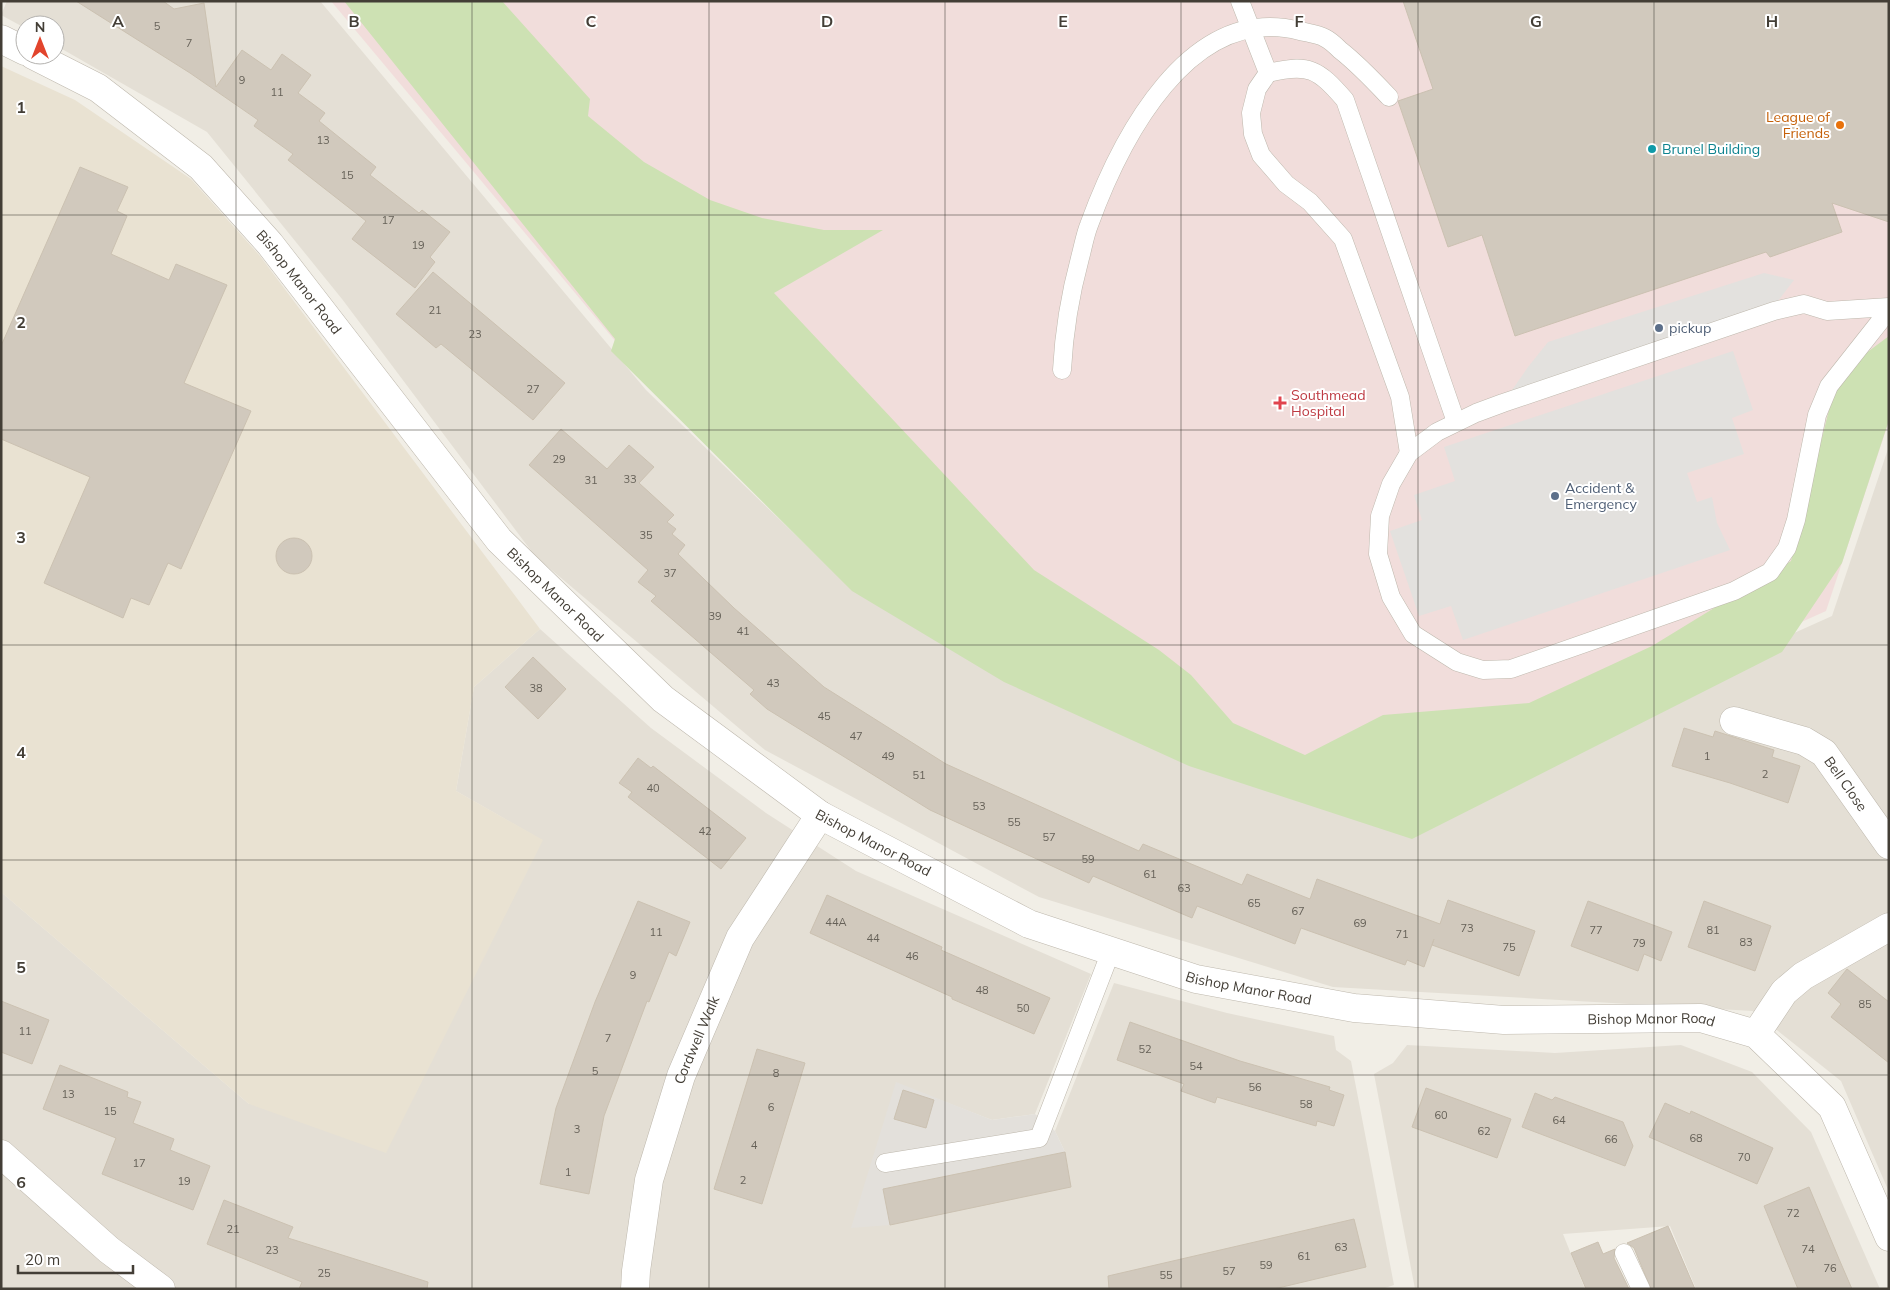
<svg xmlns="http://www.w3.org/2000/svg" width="1890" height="1290" font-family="Mulish,sans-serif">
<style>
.residential{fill:#e4dfd5}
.industrial{fill:#e3e0db}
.education{fill:#e9e2d2}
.medical{fill:#f1dddb}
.green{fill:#cde1b3}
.parking{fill:#e3e1de}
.building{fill:#d1c9bd;stroke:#cbc1b1}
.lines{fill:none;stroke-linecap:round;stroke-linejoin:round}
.service-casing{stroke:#beb8ad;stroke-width:19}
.minor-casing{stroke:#beb8ad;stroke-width:29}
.service{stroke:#fff;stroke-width:18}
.minor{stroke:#fff;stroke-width:28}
.grid{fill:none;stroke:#433e36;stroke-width:1;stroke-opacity:0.55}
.food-dot{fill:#e8710a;stroke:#fff;stroke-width:2}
.culture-dot{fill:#0f9aa8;stroke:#fff;stroke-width:2}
.service-dot{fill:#5c6f8a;stroke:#fff;stroke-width:2}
.health-dot{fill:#e0444e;stroke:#fff;stroke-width:2}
.labels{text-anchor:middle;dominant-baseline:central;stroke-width:4;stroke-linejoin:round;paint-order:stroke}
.number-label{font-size:11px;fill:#666158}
.food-label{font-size:14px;fill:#c56008;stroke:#fff;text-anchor:end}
.culture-label{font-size:14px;fill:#0d838f;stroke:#fff;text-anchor:start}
.street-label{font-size:14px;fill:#433e36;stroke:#fff}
.service-label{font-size:14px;fill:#4e5e75;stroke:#fff;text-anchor:start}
.health-label{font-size:14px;fill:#be3a42;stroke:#fff;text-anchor:start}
.grid-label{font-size:16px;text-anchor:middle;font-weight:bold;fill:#433e36;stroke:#fff;stroke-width:4;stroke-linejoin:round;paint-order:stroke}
</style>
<rect width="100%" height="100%" fill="#f1eee6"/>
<!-- residential -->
<g class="residential">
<polygon points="7,1 320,1 646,390 842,580 1378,819 1832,616 1889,446 1889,1192 1841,1081 1753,1011 1333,987 1039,897 765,750 535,556 342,299 207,132 55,45 55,25 25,25 25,28 1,15"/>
<polygon points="540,629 651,728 766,813 856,871 1091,974 1035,1114 992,1120 896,1083 1065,1152 1055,1131 1114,983 1227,1013 1334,1036 1336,1050 1351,1061 1394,1285 1382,1289 1,1289 1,892 249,1104 542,840 456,791 474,687"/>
<polygon points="1407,1045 1555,1053 1681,1045 1752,1072 1811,1132 1880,1289 1696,1289 1670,1226 1563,1234 1585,1289 1415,1289 1374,1074 1393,1063"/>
</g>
<!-- industrial -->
<polygon class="industrial" points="896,1082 992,1120 1035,1114 1055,1131 1065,1152 1071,1187 890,1225 851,1228"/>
<!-- education -->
<polygon class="education" points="1,66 75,100 191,179 260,256 540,629 474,687 456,791 543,840 386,1153 249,1104 1,892"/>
<!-- medical -->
<polygon class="medical" points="331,1 1889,1 1889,421 1826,611 1378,811 652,385"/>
<!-- green -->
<polygon class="green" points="344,1 502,1 590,99 588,116 644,162 710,200 762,218 824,230 883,230 774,293 1034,570 1159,650 1191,675 1233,723 1305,755 1383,715 1529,703 1652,646 1791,561 1838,374 1889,336 1889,420 1842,563 1782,652 1412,839 1189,766 1004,682 852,591 611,351 615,339"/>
<!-- parking -->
<g class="parking">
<polygon points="1764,273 1794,280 1768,314 1503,403 1528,367 1548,342"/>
<polygon points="1733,351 1753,410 1732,418 1744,454 1687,473 1697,502 1712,497 1717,523 1730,550 1463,640 1451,606 1419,616 1390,531 1422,520 1414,495 1455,481 1444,447"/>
</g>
<!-- building -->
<g class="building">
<polygon points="76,1 163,1 174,9 204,3 216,87 242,50 271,70 282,54 311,75 298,93 325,113 319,121 376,167 370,175 419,213 422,210 450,232 430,257 435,262 415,288 352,239 366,221 288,160 293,154 254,126 258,120 190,73"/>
<polygon points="1403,1 1889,1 1889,222 1832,203 1842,232 1770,257 1766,252 1515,336 1482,235 1448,247 1398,101 1433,89"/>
<polygon points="80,167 128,187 117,211 127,216 111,254 169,280 176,264 227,285 184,383 251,411 181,569 168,563 149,605 131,598 123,618 44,583 90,477 1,439 1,346"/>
<polygon points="433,272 565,383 533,420 441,344 436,348 396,314"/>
<polygon points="561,429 607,469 629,445 654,467 639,483 674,515 667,522 676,529 672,534 685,545 678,554 734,608 824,687 946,764 1139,851 1143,844 1242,885 1247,874 1310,899 1317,879 1440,924 1448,900 1535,931 1519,976 1432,945 1434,939 1424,967 1407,960 1405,965 1301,928 1295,944 1197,906 1192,918 1093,876 1089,883 930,810 767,709 750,694 754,690 651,601 656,596 638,582 648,570 529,465"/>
<circle cx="294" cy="556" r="18"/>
<polygon points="533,657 566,689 538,719 505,687"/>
<polygon points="1684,728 1713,737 1715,731 1774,750 1772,757 1800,766 1788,803 1730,783 1672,766"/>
<polygon points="638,758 651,768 653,766 746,838 721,869 628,797 632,792 619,783"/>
<polygon points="827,895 942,947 941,950 1050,998 1034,1034 952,999 952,997 810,933"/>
<polygon points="638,901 690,922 676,956 669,952 649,1002 647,1001 604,1116 589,1194 540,1184 556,1108 595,1002"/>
<polygon points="1588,901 1672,932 1661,961 1644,954 1638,971 1571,946"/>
<polygon points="1704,901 1771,926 1755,971 1688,947"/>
<polygon points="1847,969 1889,1002 1889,1063 1831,1017 1841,1004 1828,993"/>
<polygon points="1,1001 49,1020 32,1064 1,1052"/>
<polygon points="1130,1022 1240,1061 1330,1087 1329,1090 1344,1095 1334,1126 1317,1121 1316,1126 1217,1097 1215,1103 1181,1091 1184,1084 1117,1060"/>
<polygon points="757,1049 805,1063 762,1204 714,1189"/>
<polygon points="60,1065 128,1092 127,1097 141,1102 133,1123 174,1139 170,1150 210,1166 193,1210 102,1174 116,1138 43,1109"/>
<polygon points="1426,1088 1511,1119 1497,1158 1412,1127"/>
<polygon points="903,1090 934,1100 926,1128 894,1119"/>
<polygon points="1535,1093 1552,1100 1555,1097 1623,1122 1633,1146 1625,1166 1522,1127"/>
<polygon points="1665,1103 1690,1114 1691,1111 1773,1148 1757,1184 1649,1137"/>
<polygon points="1065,1152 1071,1187 890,1225 883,1189"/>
<polygon points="1809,1187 1839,1259 1852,1289 1798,1289 1784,1255 1764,1206"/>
<polygon points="224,1200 293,1227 288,1238 428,1282 427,1289 299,1289 302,1282 207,1244"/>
<polygon points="1354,1219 1366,1267 1274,1289 1109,1289 1108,1276"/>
<polygon points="1668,1226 1695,1289 1651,1289 1634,1248 1627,1243"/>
<polygon points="1598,1242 1603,1254 1615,1249 1614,1258 1629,1289 1586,1289 1571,1253"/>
</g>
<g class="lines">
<!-- service casing -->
<g class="service-casing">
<g id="service">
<polyline points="1240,1 1268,73"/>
<polyline points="1889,307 1827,311 1804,304 1774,311 1503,403 1476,413 1437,432 1409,453 1391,484 1380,516 1378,554 1391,597 1413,634 1457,662 1483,670 1511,669 1734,591 1770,572 1787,548 1796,520 1817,415 1829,386 1889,310"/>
<path d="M1062,370C1064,331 1070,295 1080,258C1083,247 1085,235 1089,225C1120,140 1189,2 1300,31C1308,33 1318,34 1325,38C1331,41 1336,46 1340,50C1358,64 1373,80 1389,97"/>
<path d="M1409,453L1400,397L1343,239L1310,202L1286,184L1261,155L1253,134L1251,113L1257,89L1268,73C1309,63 1318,69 1345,100L1456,422"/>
<polyline points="885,1163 1039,1138 1111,951"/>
<polyline points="1624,1253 1641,1289"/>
</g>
</g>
<!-- minor casing -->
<g class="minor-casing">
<g id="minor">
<polyline points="1,39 25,51"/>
<path id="s1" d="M33,55L98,88L201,167L270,244L499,540L663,699L820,815L1029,924L1196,979L1354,1008L1504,1020L1701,1018L1756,1034L1832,1107L1889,1237"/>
<path id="s2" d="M1734,721L1804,741L1824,753L1889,845"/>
<polyline points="1756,1034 1784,992 1803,976 1889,927"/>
<polyline points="1,1154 109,1250 161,1289"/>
<path id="s3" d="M635,1289L636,1271L649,1180L681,1076L740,938L820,815"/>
</g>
</g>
<!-- service -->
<use href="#service" class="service"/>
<!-- minor -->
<use href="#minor" class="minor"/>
</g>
<!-- grid -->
<path class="grid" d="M236,1V1289M472,1V1289M709,1V1289M945,1V1289M1181,1V1289M1418,1V1289M1654,1V1289M1,215H1889M1,430H1889M1,645H1889M1,860H1889M1,1075H1889"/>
<!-- markers -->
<circle class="food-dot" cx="1840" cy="125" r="5"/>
<circle class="culture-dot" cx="1652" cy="149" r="5"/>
<g class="service-dot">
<circle cx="1659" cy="328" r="5"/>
<circle cx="1555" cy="496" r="5"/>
</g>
<path class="health-dot" d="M1277.5 395.5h5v5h5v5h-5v5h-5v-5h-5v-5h5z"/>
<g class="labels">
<!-- number labels -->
<g class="number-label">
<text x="157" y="26">5</text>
<text x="189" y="43">7</text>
<text x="242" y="80">9</text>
<text x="277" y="92">11</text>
<text x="323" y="140">13</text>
<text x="347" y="175">15</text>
<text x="388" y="220">17</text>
<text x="418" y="245">19</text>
<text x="435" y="310">21</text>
<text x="475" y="334">23</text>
<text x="533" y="389">27</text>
<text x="559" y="459">29</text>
<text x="630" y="479">33</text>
<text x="591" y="480">31</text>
<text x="646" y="535">35</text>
<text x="670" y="573">37</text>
<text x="715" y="616">39</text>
<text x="743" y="631">41</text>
<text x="773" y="683">43</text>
<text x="536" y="688">38</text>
<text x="824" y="716">45</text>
<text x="856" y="736">47</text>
<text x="888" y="756">49</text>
<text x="1707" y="756">1</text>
<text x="1765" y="774">2</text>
<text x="919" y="775">51</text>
<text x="653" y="788">40</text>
<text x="979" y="806">53</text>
<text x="1014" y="822">55</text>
<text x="705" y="831">42</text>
<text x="1049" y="837">57</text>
<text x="1088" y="859">59</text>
<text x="1150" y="874">61</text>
<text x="1184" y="888">63</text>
<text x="1254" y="903">65</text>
<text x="1298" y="911">67</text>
<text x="836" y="922">44A</text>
<text x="1360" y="923">69</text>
<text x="1467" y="928">73</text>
<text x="1596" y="930">77</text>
<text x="1713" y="930">81</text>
<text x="656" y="932">11</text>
<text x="1402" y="934">71</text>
<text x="873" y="938">44</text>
<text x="1746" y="942">83</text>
<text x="1639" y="943">79</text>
<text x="1509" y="947">75</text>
<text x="912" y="956">46</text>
<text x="633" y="975">9</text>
<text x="982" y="990">48</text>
<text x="1865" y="1004">85</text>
<text x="1023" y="1008">50</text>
<text x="25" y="1031">11</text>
<text x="608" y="1038">7</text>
<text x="1145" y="1049">52</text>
<text x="1196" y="1066">54</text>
<text x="595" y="1071">5</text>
<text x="776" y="1073">8</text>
<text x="1255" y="1087">56</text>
<text x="68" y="1094">13</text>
<text x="1306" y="1104">58</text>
<text x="771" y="1107">6</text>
<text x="110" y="1111">15</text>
<text x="1441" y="1115">60</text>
<text x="1559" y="1120">64</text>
<text x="577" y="1129">3</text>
<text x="1484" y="1131">62</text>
<text x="1696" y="1138">68</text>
<text x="1611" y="1139">66</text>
<text x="754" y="1145">4</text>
<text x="1744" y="1157">70</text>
<text x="139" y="1163">17</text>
<text x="568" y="1172">1</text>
<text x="743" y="1180">2</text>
<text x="184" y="1181">19</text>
<text x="1793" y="1213">72</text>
<text x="233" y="1229">21</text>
<text x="1341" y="1247">63</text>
<text x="1808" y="1249">74</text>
<text x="272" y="1250">23</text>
<text x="1304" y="1256">61</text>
<text x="1266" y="1265">59</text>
<text x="1830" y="1268">76</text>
<text x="1229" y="1271">57</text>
<text x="324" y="1273">25</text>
<text x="1166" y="1275">55</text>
</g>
<!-- food labels -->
<g class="food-label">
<text x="1830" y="117">League of<tspan x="1830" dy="16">Friends</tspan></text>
</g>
<!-- culture labels -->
<g class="culture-label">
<text x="1662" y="149">Brunel Building</text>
</g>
<!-- street labels -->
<g class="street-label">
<text stroke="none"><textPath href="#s1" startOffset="354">Bishop Manor Road</textPath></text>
<text stroke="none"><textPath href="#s1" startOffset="759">Bishop Manor Road</textPath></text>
<text stroke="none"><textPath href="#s2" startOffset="134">Bell Close</textPath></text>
<text stroke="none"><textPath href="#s1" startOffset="1164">Bishop Manor Road</textPath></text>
<text stroke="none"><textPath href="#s1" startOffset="1569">Bishop Manor Road</textPath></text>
<text stroke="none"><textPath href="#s1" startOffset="1974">Bishop Manor Road</textPath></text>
<text stroke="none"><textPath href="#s3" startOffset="258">Cordwell Walk</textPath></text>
</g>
<!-- service labels -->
<g class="service-label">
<text x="1669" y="328">pickup</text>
<text x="1565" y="488">Accident &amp;<tspan x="1565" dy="16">Emergency</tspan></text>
</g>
<!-- health labels -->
<g class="health-label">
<text x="1291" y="395">Southmead<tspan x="1291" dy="16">Hospital</tspan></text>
</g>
</g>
<g class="grid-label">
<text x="118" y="27">A</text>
<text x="354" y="27">B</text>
<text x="591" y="27">C</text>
<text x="827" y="27">D</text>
<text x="1063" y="27">E</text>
<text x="1299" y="27">F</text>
<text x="1536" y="27">G</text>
<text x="1772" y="27">H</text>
<text x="21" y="113">1</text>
<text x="21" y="328">2</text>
<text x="21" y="543">3</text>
<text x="21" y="758">4</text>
<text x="21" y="973">5</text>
<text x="21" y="1188">6</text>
</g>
<!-- border -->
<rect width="1890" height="1290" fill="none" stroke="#433e36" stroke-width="5"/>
<!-- north arrow -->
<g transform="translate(40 40)"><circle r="24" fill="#ffffff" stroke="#b4b2af"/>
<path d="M0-4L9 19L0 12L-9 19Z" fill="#e2442c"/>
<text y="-8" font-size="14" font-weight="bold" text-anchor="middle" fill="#433e36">N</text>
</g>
<!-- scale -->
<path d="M18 1265v8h115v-8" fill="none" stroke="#433e36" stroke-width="2.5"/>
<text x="25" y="1265" font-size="15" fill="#433e36" stroke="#ffffff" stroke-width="4" paint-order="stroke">20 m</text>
</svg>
